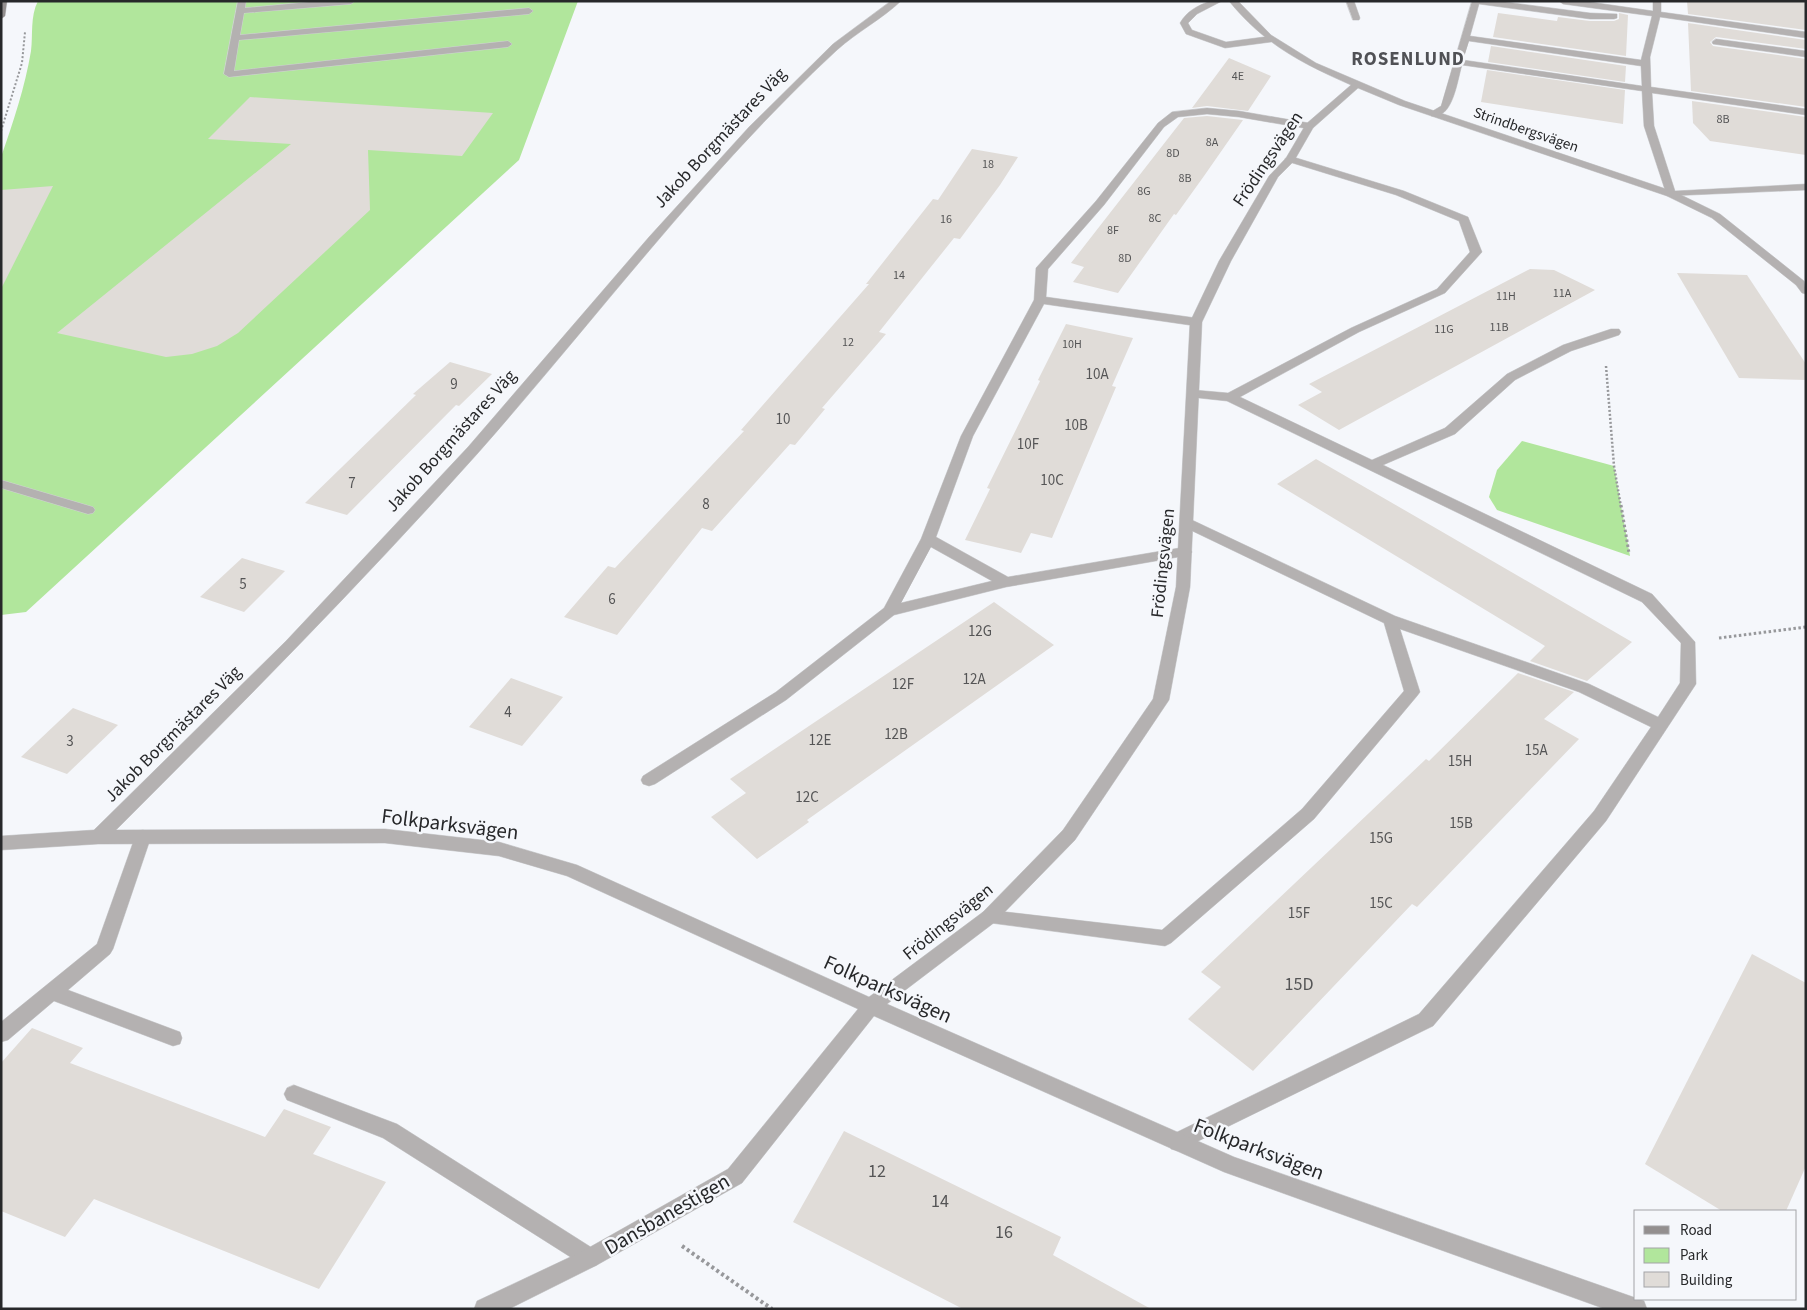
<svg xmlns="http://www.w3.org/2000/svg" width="1807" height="1310" font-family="'Source Sans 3',sans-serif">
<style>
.green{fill:#b1e69c}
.building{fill:#e0dcd8}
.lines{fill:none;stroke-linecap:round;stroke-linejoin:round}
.lane-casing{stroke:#d0d2d5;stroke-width:1}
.street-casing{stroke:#d0d2d5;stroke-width:1}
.secondary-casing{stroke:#d0d2d5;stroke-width:1}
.path-far3{stroke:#97989b;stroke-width:2;stroke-dasharray:2 2;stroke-linecap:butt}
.path-far2{stroke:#97989b;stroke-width:2.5;stroke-dasharray:2 2;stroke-linecap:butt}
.path-far1{stroke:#97989b;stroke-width:3;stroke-dasharray:2.5 2.5;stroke-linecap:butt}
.path{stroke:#97989b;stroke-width:4;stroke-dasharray:3 3;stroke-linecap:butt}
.lane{fill:#b4b1b1;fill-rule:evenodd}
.street{fill:#b4b1b1;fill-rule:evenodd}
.secondary{fill:#938f8f;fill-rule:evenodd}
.labels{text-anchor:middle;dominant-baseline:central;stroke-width:5;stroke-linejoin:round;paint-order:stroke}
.far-number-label{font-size:12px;fill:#555556}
.far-street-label{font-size:15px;fill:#27282a;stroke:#f5f7fb}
.number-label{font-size:15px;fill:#555556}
.street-label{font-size:18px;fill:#27282a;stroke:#f5f7fb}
.near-number-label{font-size:18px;fill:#555556}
.far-district-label{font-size:19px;font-weight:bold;letter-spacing:1px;fill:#505155;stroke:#f5f7fb}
.near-street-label{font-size:21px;fill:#27282a;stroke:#f5f7fb}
</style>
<rect width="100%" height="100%" fill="#f5f7fb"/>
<!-- green -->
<g class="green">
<path d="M38,1H578L519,160L26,612L1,615V157C13,123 25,87 31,51C33,35 30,16 38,1Z"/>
<polygon points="1522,441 1614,466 1630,556 1497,510 1489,497 1497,470"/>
</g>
<!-- building -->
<g class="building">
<polygon points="1687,1 1806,1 1806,30 1688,14"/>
<polygon points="1498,13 1557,21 1558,17 1590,21 1614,21 1619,19 1619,13 1628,15 1626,56 1493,37"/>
<polygon points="1688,23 1806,40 1806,49 1716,37 1710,42 1713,46 1806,59 1806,107 1691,91"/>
<polygon points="1491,46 1626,66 1625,82 1488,62"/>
<polygon points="1229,58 1271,76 1248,111 1207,106 1192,108"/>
<polygon points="1487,70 1625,90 1623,124 1481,102"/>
<polygon points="250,97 493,113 462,156 368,150 370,210 238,333 217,346 192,354 166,357 57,333 291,144 208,139"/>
<polygon points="1692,101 1806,117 1806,155 1710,141 1693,123"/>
<polygon points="1207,116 1243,120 1204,176 1176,215 1174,214 1118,293 1073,282 1084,267 1071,263 1184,118"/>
<polygon points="972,149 1018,157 1000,185 960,239 954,238 879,332 886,334 822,408 825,409 795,445 790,444 712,531 702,528 617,635 564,617 608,566 615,568 744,431 741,430 869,284 866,284 933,199 938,200"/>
<polygon points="53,186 1,289 1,190"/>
<polygon points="1530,269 1554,270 1595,290 1339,430 1298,405 1322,392 1309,384"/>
<polygon points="1677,273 1747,275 1806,364 1806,380 1739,378"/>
<polygon points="1066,324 1133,338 1112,386 1116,387 1052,538 1031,533 1021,553 965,540 990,489 987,488 1040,381 1038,380"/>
<polygon points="450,362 492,374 459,406 456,405 347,515 305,503 416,395 413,394"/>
<polygon points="1316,459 1439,530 1632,642 1587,681 1530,661 1545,646 1277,484"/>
<polygon points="242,558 285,571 244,612 200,597"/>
<polygon points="994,602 1054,645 807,820 809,822 757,859 711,817 746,793 730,779"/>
<polygon points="1518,673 1574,692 1544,719 1579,739 1417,907 1412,904 1253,1071 1188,1019 1221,987 1201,972 1426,759 1429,761"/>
<polygon points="511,678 563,697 522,746 469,727"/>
<polygon points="73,708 118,725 67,774 21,757"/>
<polygon points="1752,954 1806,983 1806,1166 1786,1211 1722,1211 1645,1164"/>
<polygon points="32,1028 83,1048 70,1063 265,1137 284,1109 331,1127 313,1154 386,1182 319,1289 94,1199 65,1237 1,1211 1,1063"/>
<polygon points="844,1131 1061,1237 1053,1255 1151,1309 963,1309 793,1222"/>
</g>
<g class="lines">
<!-- lane casing -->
<g class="lane-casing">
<g id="lane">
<polygon points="238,1 246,1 245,8 320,1 355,1 351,4 244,13 240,35 529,8 533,11 529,14 239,40 234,71 508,41 512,44 508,47 229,77 224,74"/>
<path d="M1210,1H1222L1197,14L1188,23L1192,30L1226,42L1271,36L1275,39L1271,42L1225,48L1186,34L1180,23C1187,11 1197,6 1210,1Z"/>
<polygon points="1346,1 1354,1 1360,18 1359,20 1353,20"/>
<path d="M1472,1H1498L1590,13L1617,14V18L1614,19H1590L1479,4L1470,36L1641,60L1652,16L1563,4L1559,1H1583L1653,11V1H1661V12L1806,32V38L1660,17L1650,57L1651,87L1806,109V115L1652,93L1654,126L1675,191L1806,184V190L1667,196L1644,126L1642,91L1462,65C1457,81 1453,120 1431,116V112L1441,106ZM1469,41L1641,66L1642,86L1463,60Z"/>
<polygon points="1716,39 1806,51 1806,57 1713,44 1712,42"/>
<path d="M1207,108L1239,111L1309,123L1314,126L1309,129L1239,117L1207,114L1178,117L1164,127L1104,205L1048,269L1046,297L1196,318L1202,322L1196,326L1044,304L973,436L936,537L1008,577L1185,547L1190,549L1192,552L1190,555L1006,587L894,615L786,700L655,784L649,786L643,784L641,780L643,776L776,692L884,608L921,539L961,436L1034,300L1036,268L1096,201L1158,123L1172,112ZM931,547L992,581L901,603Z"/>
<polygon points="1290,156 1404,191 1468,217 1482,252 1445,293 1359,332 1240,397 1372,460 1445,428 1507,374 1563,345 1611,329 1619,329 1621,332 1619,335 1571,351 1515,380 1455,434 1383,465 1652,594 1695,642 1696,684 1606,821 1433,1026 1178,1151 1171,1149 1168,1142 1171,1135 1419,1014 1594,811 1651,727 1579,692 1400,629 1420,692 1417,696 1314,819 1171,943 1165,946 983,922 980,917 983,912 989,910 1162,930 1302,809 1404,691 1384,623 1182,526 1180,523 1182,520 1192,520 1395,616 1589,684 1658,717 1680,683 1681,643 1642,602 1227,401 1190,397 1188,394 1190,391 1194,390 1228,393 1351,328 1437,289 1470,252 1459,221 1396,195 1286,161 1285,159"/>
<polygon points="1,480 93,507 95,510 93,513 88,514 1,488"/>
<polygon points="143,830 149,832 151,837 113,949 110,954 68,990 180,1032 182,1038 180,1044 173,1046 54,1001 8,1040 1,1042 1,1022 97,944 135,837 137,832"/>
<polygon points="294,1085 397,1124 597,1251 600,1258 597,1265 590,1268 583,1265 383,1138 287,1100 284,1094 287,1088"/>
</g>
</g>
<!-- street casing -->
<g class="street-casing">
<path id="street" d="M891,1H901C882,19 857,32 837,50C705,172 597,318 478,453C362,583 239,707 116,830L385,829L499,842L577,865L869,997L983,912L1063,830L1153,699L1176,587L1190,322L1219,261L1269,176L1286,158L1306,124L1351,85C1301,63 1264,44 1229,1H1238L1271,35L1316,63L1405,101L1675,192L1720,214L1804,281L1806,294L1802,293L1796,285L1712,218L1667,196L1399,105L1358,88L1313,128L1294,161L1278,177L1231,261L1202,322L1190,587L1169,700L1075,840L995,922L887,1004L1234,1157L1636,1298L1644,1301L1647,1309H1605L1224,1172L874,1016L742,1183L597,1265L509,1309H474L477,1301L583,1251L728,1169L858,1009L567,876L499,856L385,843L98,844L1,850V836L94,830L286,641L468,447L649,237L749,127L833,44Z"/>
</g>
<!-- secondary casing -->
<g class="secondary-casing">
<polygon id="secondary" points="1,1 7,1 5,16 1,19"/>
</g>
<!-- path-far3 -->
<polyline class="path-far3" points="1,131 22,63 25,32"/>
<!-- path-far2 -->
<polyline class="path-far2" points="1606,366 1614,466 1621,507"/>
<!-- path-far1 -->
<g class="path-far1">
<polyline points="1621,505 1629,553"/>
<polyline points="1719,638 1806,627"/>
</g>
<!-- path -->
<polyline class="path" points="682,1246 772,1309"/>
<!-- lane -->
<use href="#lane" class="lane"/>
<!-- street -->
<use href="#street" class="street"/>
<!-- secondary -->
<use href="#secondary" class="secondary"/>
</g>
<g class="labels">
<!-- far-number labels -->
<g class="far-number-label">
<text x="1238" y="76">4E</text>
<text x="1723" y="119">8B</text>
<text x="1212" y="142">8A</text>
<text x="1173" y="153">8D</text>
<text x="988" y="164">18</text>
<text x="1185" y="178">8B</text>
<text x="1144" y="191">8G</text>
<text x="1155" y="218">8C</text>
<text x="946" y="219">16</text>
<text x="1113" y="230">8F</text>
<text x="1125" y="258">8D</text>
<text x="899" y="275">14</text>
<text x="1562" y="293">11A</text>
<text x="1506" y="296">11H</text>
<text x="1499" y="327">11B</text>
<text x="1444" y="329">11G</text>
<text x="848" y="342">12</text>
<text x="1072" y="344">10H</text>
</g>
<!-- far-street labels -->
<g class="far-street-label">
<text transform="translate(1526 130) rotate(19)">Strindbergsvägen</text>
</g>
<!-- number labels -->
<g class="number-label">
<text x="1097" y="374">10A</text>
<text x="454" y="384">9</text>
<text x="783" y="419">10</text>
<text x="1076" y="425">10B</text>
<text x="1028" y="444">10F</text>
<text x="1052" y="480">10C</text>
<text x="352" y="483">7</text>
<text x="706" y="504">8</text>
<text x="243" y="584">5</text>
<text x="612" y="599">6</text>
<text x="980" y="631">12G</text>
<text x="974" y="679">12A</text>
<text x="903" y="684">12F</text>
<text x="508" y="712">4</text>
<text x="896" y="734">12B</text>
<text x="820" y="740">12E</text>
<text x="70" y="741">3</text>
<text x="1536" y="750">15A</text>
<text x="1460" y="761">15H</text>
<text x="807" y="797">12C</text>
<text x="1461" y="823">15B</text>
<text x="1381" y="838">15G</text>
<text x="1381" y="903">15C</text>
<text x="1299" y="913">15F</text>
</g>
<!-- street labels -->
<g class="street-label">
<text transform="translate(720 138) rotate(-47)">Jakob Borgmästares Väg</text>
<text transform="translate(1268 159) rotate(-56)">Frödingsvägen</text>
<text transform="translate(451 441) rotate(-48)">Jakob Borgmästares Väg</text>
<text transform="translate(1163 563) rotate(-84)">Frödingsvägen</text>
<text transform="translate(173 734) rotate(-45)">Jakob Borgmästares Väg</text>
<text transform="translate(948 922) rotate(-39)">Frödingsvägen</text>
</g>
<!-- near-number labels -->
<g class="near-number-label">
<text x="1299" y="984">15D</text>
<text x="877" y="1171">12</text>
<text x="940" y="1201">14</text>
<text x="1004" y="1232">16</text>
</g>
<!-- far-district labels -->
<g class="far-district-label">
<text x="1408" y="59">ROSENLUND</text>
</g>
<!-- near-street labels -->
<g class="near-street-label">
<text transform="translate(450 824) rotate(7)">Folkparksvägen</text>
<text transform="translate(888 989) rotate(24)">Folkparksvägen</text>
<text transform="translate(1259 1149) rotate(21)">Folkparksvägen</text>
<text transform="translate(667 1214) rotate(-30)">Dansbanestigen</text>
</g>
</g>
<!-- border -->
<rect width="1807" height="1310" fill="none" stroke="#27282a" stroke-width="5"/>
<!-- legend -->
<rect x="1634" y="1210" width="162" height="90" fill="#f5f7fb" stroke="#a3a4a7"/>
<rect x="1644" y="1226" width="25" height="8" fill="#938f8f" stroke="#a3a4a7"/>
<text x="1680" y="1235" font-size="15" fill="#27282a">Road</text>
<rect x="1644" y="1248" width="25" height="15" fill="#b1e69c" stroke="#a3a4a7"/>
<text x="1680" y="1260" font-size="15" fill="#27282a">Park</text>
<rect x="1644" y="1272" width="25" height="15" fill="#e0dcd8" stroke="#a3a4a7"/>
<text x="1680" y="1285" font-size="15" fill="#27282a">Building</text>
</svg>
